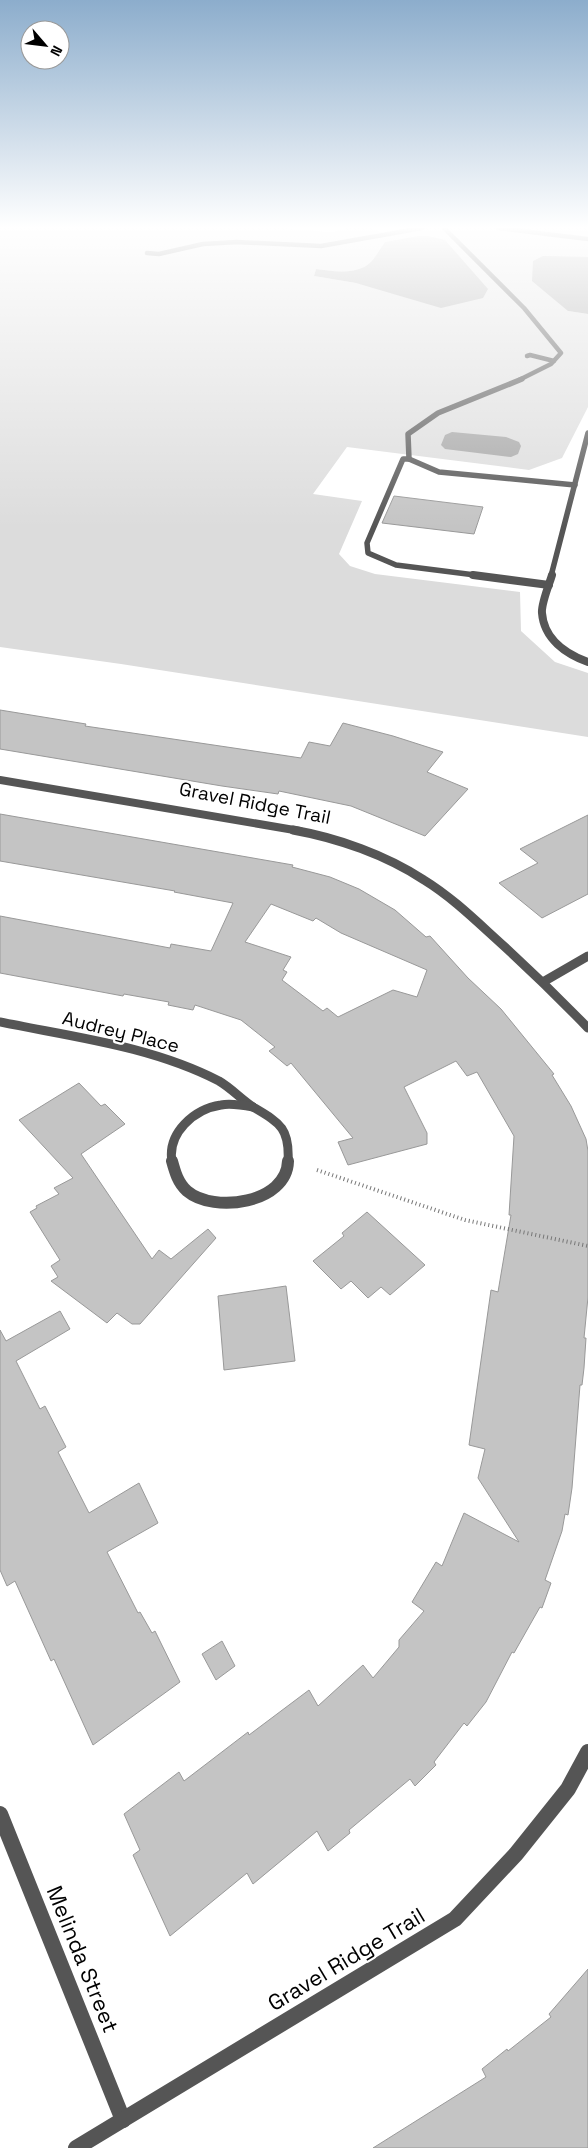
<svg xmlns="http://www.w3.org/2000/svg" width="588" height="2148" font-family="'Space Grotesk',sans-serif">
<style>
.green{fill:#dcdcdc;fill-rule:evenodd}
.water{fill:#a3a3a3}
.building{fill:#c4c4c4;stroke:#999;fill-rule:evenodd}
.lines{fill:none;stroke-linecap:round;stroke-linejoin:round}
.path{stroke:#777;stroke-width:4;stroke-dasharray:1 3;stroke-linecap:butt}
.service-far2{stroke:#555;stroke-width:4.5}
.service-far1{stroke:#555;stroke-width:5.5}
.service{stroke:#555;stroke-width:8}
.minor-far3{stroke:#555;stroke-width:8}
.minor-far2{stroke:#555;stroke-width:9}
.minor-far1{stroke:#555;stroke-width:12}
.minor{stroke:#555;stroke-width:16}
.labels{text-anchor:middle;dominant-baseline:central;stroke-width:4.5;stroke-linejoin:round;paint-order:stroke}
.street-label{font-size:19px;fill:#000;stroke:#fff}
.near-street-label{font-size:22px;fill:#000;stroke:#fff}
</style>
<rect width="100%" height="100%" fill="#fff"/>
<!-- green -->
<path class="green" d="M0,228H278L332,232L348,228H373L385,234L422,228H588V257L570,258L568,311L588,314V407L562,458L529,470L347,447L313,494L362,501L339,554L350,566L375,574L520,592L521,631L555,662L588,673V737L121,664L0,647ZM418,236L356,283L314,276L316,269C331,271 350,274 364,267C373,263 379,250 385,242Z"/>
<!-- water -->
<g class="water">
<path d="M418,236H428L445,240L488,289L483,298L441,308L356,283L314,276L316,269C331,271 350,274 364,267C373,263 379,250 385,242Z"/>
<polygon points="543,256 588,257 588,314 568,311 532,281 533,261"/>
<polygon points="452,432 506,437 519,442 521,446 518,454 511,457 445,449 441,445 445,435"/>
</g>
<!-- building -->
<g class="building">
<polygon points="394,496 483,507 474,534 382,523"/>
<polygon points="0,710 86,724 85,726 301,758 309,742 330,746 343,723 393,736 443,752 427,772 468,789 425,836 351,806 279,791 278,794 222,786 0,749"/>
<path d="M0,814L293,865L292,867L330,877L359,889L395,910L426,937L430,936L468,978L501,1009L554,1074L552,1075L571,1106L586,1139L588,1151V1297L584,1338H586L584,1368L582,1385H580L572,1488L568,1515L565,1514L562,1531L545,1580L551,1583L542,1608L540,1607L514,1653L512,1652L486,1702L467,1726L464,1723L434,1762L436,1765L415,1786L410,1779L349,1830L350,1833L328,1851L317,1831L253,1884L247,1873L170,1936L133,1855L140,1850L124,1814L179,1772L184,1781L248,1732L249,1735L309,1690L318,1706L363,1665L373,1678L399,1647V1640L424,1611L412,1602L436,1562L442,1566L464,1513L519,1542L478,1478L485,1449L469,1445L491,1290L498,1292L511,1215H509L514,1136L477,1072L467,1076L456,1061L404,1087L427,1133V1144L348,1165L338,1142L353,1138L291,1063L287,1066L269,1051L275,1047L241,1020L195,1005L193,1010L168,1005L169,1002L124,994L123,996L0,973V916L170,948L171,944L211,951L233,903L174,892L175,891L0,861ZM271,904L313,921L316,918L341,933L427,970L417,997L393,990L338,1017L327,1008L323,1011L282,980L287,972L283,970L291,957L245,942Z"/>
<polygon points="588,815 588,894 542,918 499,883 538,863 520,849"/>
<polygon points="79,1083 101,1106 105,1104 125,1124 81,1154 152,1259 159,1250 171,1259 208,1229 216,1238 140,1324 132,1324 117,1313 107,1323 51,1281 58,1277 51,1266 60,1260 30,1212 37,1208 36,1206 59,1194 54,1188 73,1178 19,1120"/>
<polygon points="367,1212 425,1265 390,1295 381,1287 368,1298 351,1281 341,1289 313,1261 344,1236 342,1233"/>
<polygon points="286,1286 295,1361 224,1370 218,1296"/>
<polygon points="60,1311 70,1329 16,1361 40,1409 45,1406 66,1447 58,1452 89,1513 139,1483 158,1523 107,1552 138,1613 140,1612 152,1633 155,1631 180,1682 93,1745 54,1659 51,1661 15,1581 7,1586 0,1570 0,1330 6,1341"/>
<polygon points="222,1641 235,1666 216,1680 202,1654"/>
<polygon points="588,1969 588,2148 373,2148 486,2077 482,2069 507,2049 508,2051 551,2017 549,2014"/>
</g>
<g class="lines">
<!-- path -->
<polyline class="path" points="317,1170 465,1220 588,1246"/>
<!-- service-far2 -->
<g class="service-far2">
<polyline points="444,228 524,308 561,353 551,364 519,380"/>
<polyline points="498,228 588,239"/>
<polyline points="147,253 159,254 203,244 237,242 321,246 422,228"/>
<polyline points="527,356 530,355 554,361"/>
</g>
<!-- service-far1 -->
<g class="service-far1">
<polyline points="522,379 438,413 408,434 409,459 439,472 575,485"/>
<polyline points="409,459 403,459 367,543 368,553 396,565 483,576"/>
<polyline points="551,576 588,433"/>
</g>
<!-- service -->
<g class="service">
<polyline points="473,575 549,585"/>
<path d="M552,575C549,585 541,604 542,613C544,639 566,654 588,662"/>
</g>
<!-- minor-far3 -->
<polyline class="minor-far3" points="0,780 300,831"/>
<!-- minor-far2 -->
<g class="minor-far2">
<path d="M293,830C338,838 386,855 424,880C450,896 472,917 495,938C527,967 558,997 588,1028"/>
<polyline points="543,982 588,956"/>
<path d="M0,1022C73,1037 151,1046 219,1081C231,1088 241,1099 253,1107"/>
<path d="M253,1107C280,1123 290,1128 288,1162"/>
<path d="M172,1162C167,1133 194,1109 221,1105C231,1103 242,1105 253,1107"/>
</g>
<!-- minor-far1 -->
<path class="minor-far1" d="M172,1161C175,1172 178,1183 187,1191C214,1214 287,1203 288,1161"/>
<!-- minor -->
<g class="minor">
<polyline points="0,1814 123,2120"/>
<polyline points="76,2148 455,1919 516,1854 568,1789 588,1752"/>
</g>
</g>
<!-- sky -->
<linearGradient id="sky" x2="0" y2="1"><stop stop-color="#8cadcc"/><stop offset="0.43" stop-color="#fff"/><stop offset="1" stop-color="#fff" stop-opacity="0"/></linearGradient>
<rect width="588" height="528" fill="url(#sky)"/>
<g class="labels">
<!-- street labels -->
<g class="street-label">
<text transform="translate(255 803) rotate(11)">Gravel Ridge Trail</text>
<text transform="translate(121 1032) rotate(14)">Audrey Place</text>
</g>
<!-- near-street labels -->
<g class="near-street-label">
<text transform="translate(83 1959) rotate(68)">Melinda Street</text>
<text transform="translate(346 1959) rotate(-31)">Gravel Ridge Trail</text>
</g>
</g>
<!-- north arrow -->
<g transform="translate(45 45) rotate(118)"><circle r="24" fill="#ffffff" stroke="#999999"/>
<path d="M0-4L9 19L0 12L-9 19Z" fill="#000000"/>
<text y="-8" font-size="14" font-weight="bold" text-anchor="middle" fill="#000000">N</text>
</g>
</svg>
